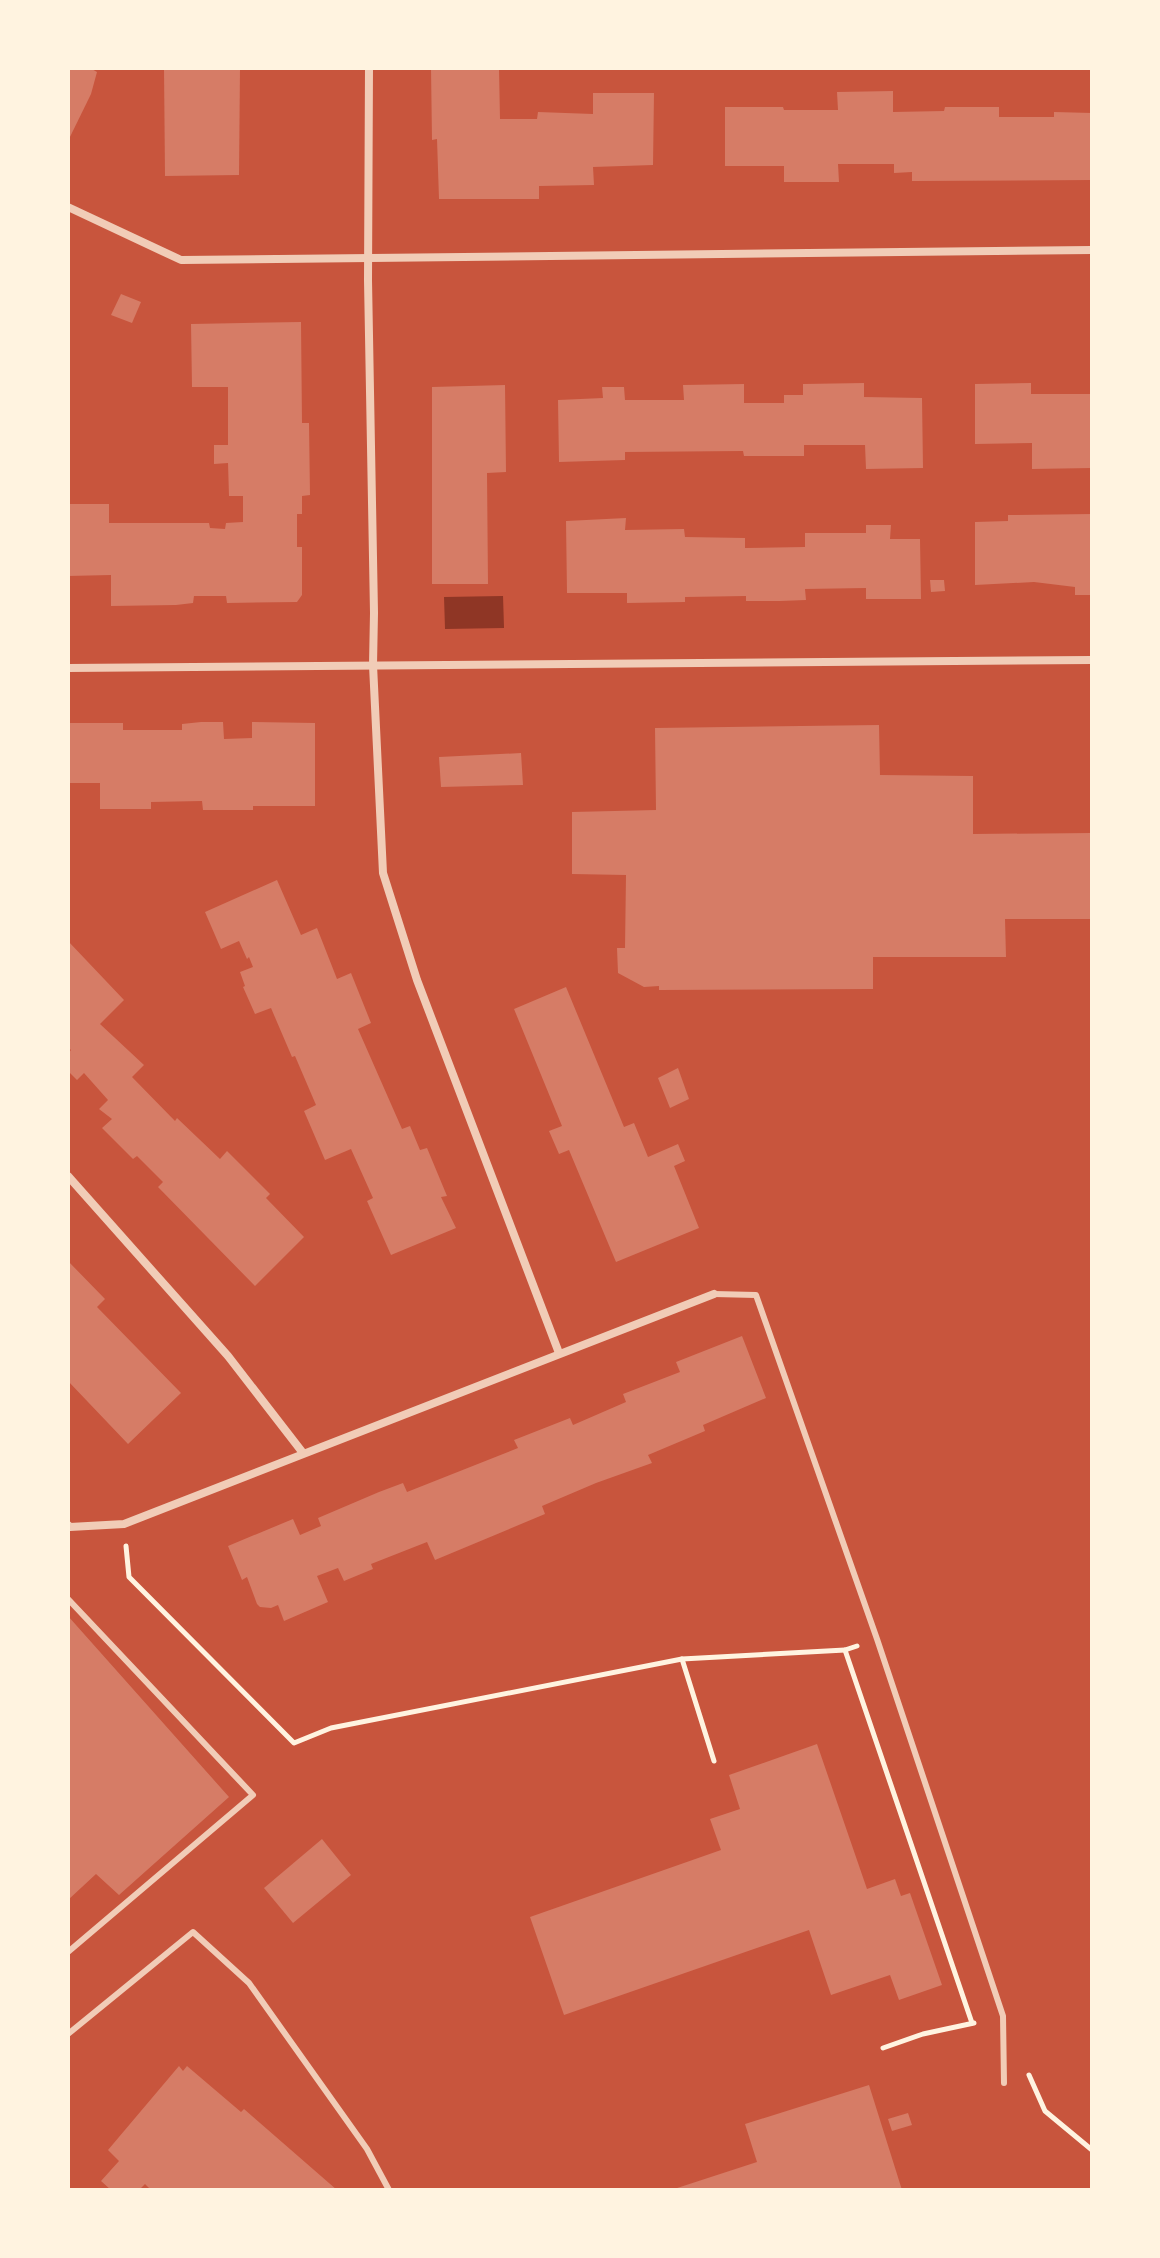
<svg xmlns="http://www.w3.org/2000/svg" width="1160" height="2258" font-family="'Archivo Narrow',sans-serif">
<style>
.water{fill:#8f3625}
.building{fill:#d67c66}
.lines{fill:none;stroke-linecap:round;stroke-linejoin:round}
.path{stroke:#fff3e0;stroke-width:5}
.service{stroke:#f1ccb7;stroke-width:6}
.minor{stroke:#f1ccb7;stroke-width:8}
</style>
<rect width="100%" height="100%" fill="#c8553d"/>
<!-- water -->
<polygon class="water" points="503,596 504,628 445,629 444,597"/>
<!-- building -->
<g class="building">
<polygon points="68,68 90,68 97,72 91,94 68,141"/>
<polygon points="164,68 240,68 239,175 165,176"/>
<polygon points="431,68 499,68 500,119 537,119 538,112 593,114 593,93 654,93 653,165 593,167 594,185 539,186 539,199 439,199 437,139 432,140"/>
<polygon points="893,91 893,112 944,111 945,107 999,107 999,117 1054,117 1054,112 1092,113 1092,180 912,181 912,172 894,173 894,164 838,164 839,182 784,182 784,166 725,166 725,107 783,107 784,110 838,110 837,92"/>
<polygon points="121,294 141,302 132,323 111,315"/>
<polygon points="301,322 302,423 309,423 310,495 302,496 302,514 297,514 297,547 302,547 302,595 297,602 227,603 226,596 194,596 193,603 176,605 111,606 111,575 68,576 68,504 109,504 109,523 209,523 210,528 225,529 226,523 243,522 243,496 229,496 228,463 214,464 214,445 228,445 228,387 192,387 191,324"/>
<polygon points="864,383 864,397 922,398 923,468 866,469 865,445 804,445 804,456 744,456 743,451 625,452 625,460 559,462 558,400 603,398 602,387 624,387 625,400 684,400 683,385 744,384 744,403 784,403 784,395 803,395 803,384"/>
<polygon points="1031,383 1031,394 1092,394 1092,468 1032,469 1032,443 975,444 975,384"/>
<polygon points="505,385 506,472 487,473 488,584 432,584 432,387"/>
<polygon points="1092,514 1092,595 1075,595 1075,587 1034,582 975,585 975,522 1008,521 1008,515"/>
<polygon points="626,518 625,530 684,529 685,537 745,538 745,548 805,547 805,533 866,533 866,525 891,525 890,539 920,539 921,599 866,599 866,588 805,589 806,600 780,601 746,601 746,596 685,597 685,602 627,603 627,593 567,593 566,521"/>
<polygon points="930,580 944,580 945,591 931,592"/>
<polygon points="201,722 223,722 224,739 252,738 252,722 315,723 315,806 253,806 253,810 203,810 202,801 151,802 151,809 100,809 100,783 68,783 68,723 123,723 123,730 182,730 182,724"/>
<polygon points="879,725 880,775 973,776 973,834 1092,833 1092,919 1005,919 1006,957 873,957 873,989 659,990 659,986 644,987 618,973 617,948 625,948 626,875 572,874 572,812 656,810 655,728"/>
<polygon points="521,753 523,785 441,787 439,757"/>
<polygon points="277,880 301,935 317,928 337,979 351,973 371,1023 358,1029 402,1129 410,1126 420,1150 427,1148 447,1196 441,1197 456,1228 391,1255 367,1201 373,1198 351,1149 325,1160 304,1111 316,1105 295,1056 292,1057 271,1008 255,1014 243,987 245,986 240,972 253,967 249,957 247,959 239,941 221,949 205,912"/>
<polygon points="68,941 124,1000 100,1024 144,1065 132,1077 175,1121 177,1118 220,1159 227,1151 270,1194 266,1198 304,1237 255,1286 158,1187 163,1182 137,1156 133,1159 102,1128 112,1119 99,1109 108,1100 84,1073 77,1080 68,1071 68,1054 71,1050 68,1047"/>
<polygon points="566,987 624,1127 634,1123 648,1157 678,1144 685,1161 674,1166 699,1228 616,1262 569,1150 559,1154 549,1131 562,1126 514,1009"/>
<polygon points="678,1068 689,1099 670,1108 658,1078"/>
<polygon points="68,1261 105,1299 97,1307 181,1393 128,1444 68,1381"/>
<polygon points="742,1336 766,1398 703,1425 705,1431 648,1455 652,1463 596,1483 542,1506 545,1514 435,1560 427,1542 371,1564 373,1569 344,1581 338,1568 317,1576 328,1602 284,1621 278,1605 271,1608 260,1607 257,1604 247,1577 242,1580 228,1546 293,1519 300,1535 321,1526 318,1518 379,1492 403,1483 407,1492 518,1448 514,1440 570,1418 573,1425 626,1402 623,1394 680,1372 676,1362"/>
<polygon points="68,1616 229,1797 119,1895 96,1874 68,1900"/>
<polygon points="817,1744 867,1889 895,1879 901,1896 910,1893 942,1985 899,2000 890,1975 831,1995 809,1930 564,2015 530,1917 721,1850 710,1819 740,1809 729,1775"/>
<polygon points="322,1839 351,1875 293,1923 264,1888"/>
<polygon points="179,2066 183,2071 187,2066 241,2112 244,2109 337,2190 148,2190 149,2188 145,2184 139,2190 111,2190 101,2181 119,2161 108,2150"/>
<polygon points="869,2085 902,2190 671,2190 757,2162 745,2124"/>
<polygon points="908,2113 912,2125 892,2131 888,2119"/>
</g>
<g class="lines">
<!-- path -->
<g class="path">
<polyline points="126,1546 129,1577 294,1743 331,1728 682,1659 845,1650 857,1646"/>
<polyline points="845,1650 972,2023"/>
<polyline points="682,1659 714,1761"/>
<polyline points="883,2048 923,2034 974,2023"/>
<polyline points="1029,2075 1045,2111 1092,2150"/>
</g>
<!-- service -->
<g class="service">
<polyline points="714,1294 756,1295 877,1639 1003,2016 1004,2083"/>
<polyline points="68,1599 253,1795 68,1952"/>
<polyline points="68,2034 193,1932 249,1983 367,2149 389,2190"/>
</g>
<!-- minor -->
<g class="minor">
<polyline points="369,68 368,280 374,613 373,665 383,873 417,980 559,1353"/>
<polyline points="68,207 181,260 1092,250"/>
<polyline points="68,668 1092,660"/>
<polyline points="68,1176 228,1356 303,1453"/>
<polyline points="68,1525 70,1527 124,1524 714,1294"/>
</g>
</g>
<!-- border -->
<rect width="1160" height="2258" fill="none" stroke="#fff3e0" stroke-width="140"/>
</svg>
